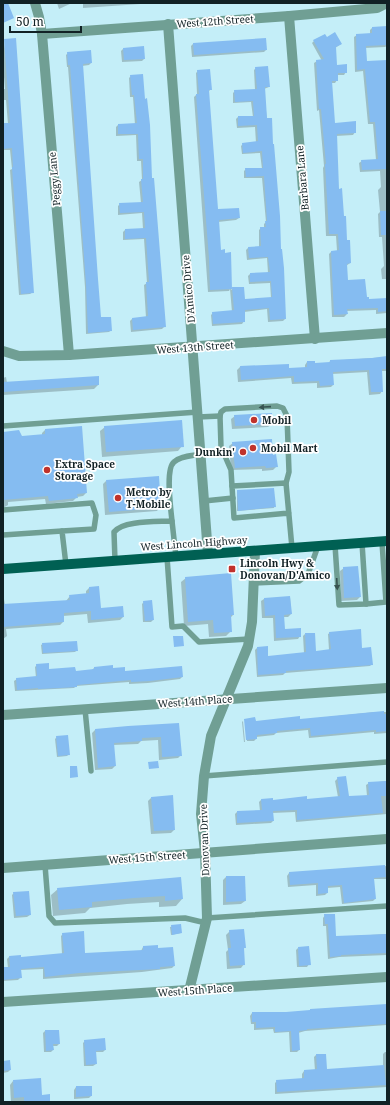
<svg xmlns="http://www.w3.org/2000/svg" width="390" height="1105" font-family="'Noto Serif',serif">
<style>
.shadow{fill:#0003}
.building{fill:#85bcf1}
.lines{fill:none;stroke-linecap:round;stroke-linejoin:round}
.service{stroke:#709f94;stroke-width:5.5}
.minor{stroke:#709f94;stroke-width:10}
.primary{stroke:#006053;stroke-width:10}
.oneway{fill:#375351}
.poi-dot{fill:#c0322c;stroke:#fff;stroke-width:1.5}
.labels{text-anchor:middle;dominant-baseline:central;stroke-width:3.5;stroke-linejoin:round;paint-order:stroke}
.street-label{font-size:10px;fill:#112125;stroke:#fff}
.poi-label{font-size:10px;font-weight:bold;fill:#112125;stroke:#fff;text-anchor:start}
</style>
<rect width="100%" height="100%" fill="#c4eef8"/>
<!-- shadow -->
<g class="shadow">
<polygon points="57,3 72,3 59,9"/>
<polygon points="83,3 155,3 83,8"/>
<polygon points="387,27 387,46 385,47 365,48 366,62 387,61 387,279 382,279 381,269 384,266 382,237 379,237 378,214 380,212 378,190 381,187 380,171 360,172 359,163 362,161 376,160 373,124 368,124 363,71 355,72 354,37 357,35 370,34 370,30 372,28"/>
<polygon points="326,39 341,44 335,48 336,66 346,72 344,75 337,75 337,80 335,83 331,83 334,124 355,132 353,135 336,136 338,190 350,263 346,266 347,281 368,300 387,299 387,313 376,314 376,310 346,311 347,314 344,317 332,317 329,254 331,252 337,251 336,236 326,236 323,168 324,166 319,110 317,111 314,63 317,61 322,61 312,43 314,41"/>
<polygon points="4,40 33,292 30,294 19,295 10,170 12,169 10,150 3,150 3,124 8,124 6,100 3,100 3,89 5,89 3,65 3,42"/>
<polygon points="193,44 266,50 264,52 192,57 191,46"/>
<polygon points="123,49 144,59 142,61 122,62 121,51"/>
<polygon points="68,53 91,63 89,65 82,66 100,319 111,330 109,332 86,334 85,287 68,67 67,67 66,55"/>
<polygon points="256,68 269,87 264,89 285,319 283,321 268,322 267,309 244,312 244,321 242,324 212,326 211,315 213,313 232,312 230,289 229,291 208,292 194,97 197,94 196,73 198,71 211,89 208,92 217,211 239,218 236,220 218,222 220,251 224,254 230,253 231,290 233,288 244,300 271,298 270,283 249,284 248,276 250,274 268,273 267,258 247,260 246,250 248,248 259,247 259,230 261,228 264,228 264,224 266,222 262,178 244,178 244,171 246,169 262,169 260,153 242,154 241,146 243,144 256,143 255,127 237,128 236,119 238,117 253,117 251,102 233,103 233,93 235,91 255,90 254,70"/>
<polygon points="131,76 151,179 164,327 162,329 131,332 130,321 132,319 146,318 144,285 147,283 144,239 123,240 123,232 125,230 143,229 142,213 118,215 118,206 120,204 141,203 139,182 142,180 141,161 137,161 136,135 116,136 116,127 118,125 135,125 133,97 130,97 129,78"/>
<polygon points="387,357 387,371 381,371 382,391 380,394 369,395 367,372 332,374 333,385 331,387 317,388 317,383 292,384 291,378 238,382 237,370 240,367 288,365 288,369 305,369 305,365 307,362 314,365 328,364 330,361"/>
<polygon points="6,377 7,383 98,385 94,389 3,395 3,378"/>
<polygon points="235,416 272,424 268,427 232,429 231,419"/>
<polygon points="105,427 182,446 178,451 102,457 100,431"/>
<polygon points="45,430 86,493 83,496 77,497 73,501 46,504 45,499 8,502 8,505 3,508 3,433 21,437 42,435 42,433"/>
<polygon points="233,443 272,456 276,467 273,470 262,471 262,469 231,470 229,446"/>
<polygon points="106,481 160,507 157,511 105,515 103,484"/>
<polygon points="273,489 274,508 237,511 237,491"/>
<polygon points="344,568 360,597 357,600 341,601 340,571"/>
<polygon points="186,578 233,615 230,618 231,631 226,636 209,637 208,624 184,626 181,582"/>
<polygon points="89,588 100,609 123,617 120,620 88,623 87,614 63,616 63,622 60,625 6,629 7,636 3,639 3,593 5,605 66,601 70,596 86,594 86,591"/>
<polygon points="290,597 291,614 288,617 283,617 284,631 300,636 298,639 274,641 273,618 262,618 261,601 264,599"/>
<polygon points="144,602 153,620 151,622 143,622 142,604"/>
<polygon points="330,633 361,649 372,664 370,666 285,673 283,675 257,677 255,650 257,648 267,657 304,653 303,636 305,634 315,652 329,650 328,634"/>
<polygon points="43,644 77,650 75,652 42,654 41,645"/>
<polygon points="37,665 48,670 75,672 92,670 94,668 112,669 124,672 182,677 180,679 148,683 129,684 129,682 76,686 74,688 15,691 14,681 17,679 36,678 35,667"/>
<polygon points="375,712 387,712 387,733 374,734 374,732 309,738 308,730 276,733 274,735 256,737 256,739 254,741 247,741 245,720 244,720 245,719 255,722 299,720"/>
<polygon points="243,721 245,742 244,742 242,722"/>
<polygon points="178,724 181,755 178,758 159,760 158,740 141,741 138,744 113,745 115,766 112,769 95,770 92,733 95,730"/>
<polygon points="57,737 69,754 67,756 57,757 55,739"/>
<polygon points="338,778 348,797 367,796 366,785 369,783 387,781 387,814 296,822 295,812 272,813 273,821 271,823 236,825 235,814 237,812 260,811 259,802 261,800 306,800 338,797 335,781"/>
<polygon points="151,798 174,830 171,833 151,834 148,801"/>
<polygon points="387,866 387,879 373,879 375,899 373,901 342,904 340,887 327,888 327,893 325,895 316,896 316,885 288,887 287,876 289,873"/>
<polygon points="226,877 245,901 241,904 223,905 223,880"/>
<polygon points="180,879 182,899 176,906 159,907 159,902 127,904 90,908 85,913 53,916 51,895 58,889"/>
<polygon points="14,893 30,915 27,917 14,918 12,895"/>
<polygon points="325,915 336,937 387,934 387,955 339,957 328,959 326,926 323,926 323,918"/>
<polygon points="180,925 181,933 171,935 170,927"/>
<polygon points="230,931 245,947 243,950 244,964 241,968 227,969 226,952 228,950 226,935"/>
<polygon points="63,934 84,954 141,951 143,947 157,949 174,966 172,968 142,972 43,979 43,969 20,970 20,978 18,980 3,981 3,968 8,968 7,959 9,957 20,958 62,954 61,936"/>
<polygon points="298,948 309,964 307,967 297,967 296,950"/>
<polygon points="387,1005 387,1025 305,1031 298,1033 299,1050 297,1052 290,1052 289,1032 274,1033 273,1029 254,1030 254,1024 251,1024 250,1016 252,1013 286,1013"/>
<polygon points="45,1031 59,1044 57,1046 52,1046 53,1050 51,1052 44,1052 43,1033"/>
<polygon points="85,1041 105,1050 103,1052 95,1052 96,1064 93,1066 84,1066 83,1043"/>
<polygon points="385,1052 387,1052 387,1087 275,1094 275,1083 277,1081 302,1079 302,1074 304,1071 315,1071 314,1057 316,1055 325,1055 326,1070 383,1067 383,1054"/>
<polygon points="3,1062 10,1070 8,1072 3,1073"/>
<polygon points="13,1081 42,1096 49,1102 11,1102 10,1085"/>
<polygon points="76,1087 91,1096 89,1098 74,1099 74,1090"/>
</g>
<!-- building -->
<g class="building">
<polygon points="3,3 8,3 14,18 3,23"/>
<polygon points="387,26 387,45 366,46 367,61 387,60 387,169 362,170 361,160 378,159 375,122 370,122 365,69 357,70 356,34 372,33 372,27"/>
<polygon points="335,32 342,44 336,47 337,65 347,64 347,73 338,73 338,81 332,81 335,123 356,121 356,133 337,134 339,189 342,188 344,216 346,216 347,240 350,240 351,263 347,264 348,280 365,279 367,297 369,297 369,299 387,298 387,311 378,312 378,308 347,309 348,314 334,315 331,251 339,250 338,234 329,234 325,164 326,164 321,109 319,109 316,60 324,59 313,40 325,34 327,37"/>
<polygon points="16,38 34,293 21,294 12,167 13,167 12,148 3,149 3,123 10,123 4,39"/>
<polygon points="266,38 267,50 194,55 193,43"/>
<polygon points="144,46 145,59 124,60 123,48"/>
<polygon points="91,50 92,63 83,64 98,279 101,317 111,317 112,331 88,333 86,284 70,65 68,65 67,52"/>
<polygon points="268,66 270,87 265,87 267,118 272,118 273,144 274,144 280,216 281,249 282,249 284,268 286,319 270,320 269,308 245,310 245,322 213,324 212,312 234,310 232,287 244,287 245,299 272,297 271,281 250,282 250,273 270,272 268,257 249,258 248,247 261,246 260,227 266,227 265,221 267,221 264,176 246,177 245,168 263,168 262,151 243,153 242,143 258,141 257,125 238,126 238,116 254,116 253,101 235,102 234,90 257,89 255,67"/>
<polygon points="210,69 212,90 209,90 218,209 239,208 240,218 219,220 221,250 225,249 225,253 231,252 232,289 210,290 209,258 196,94 199,94 197,70"/>
<polygon points="143,74 145,99 147,98 150,125 152,178 154,178 166,327 133,330 132,318 148,316 146,282 149,282 146,238 125,239 125,229 145,228 144,212 120,213 119,203 143,202 141,179 143,179 143,159 139,159 138,134 118,134 118,124 137,123 134,95 132,95 130,75"/>
<polygon points="380,211 387,211 387,235 381,235"/>
<polygon points="387,356 387,369 382,369 383,392 371,392 369,370 333,372 334,385 320,386 319,381 294,382 294,376 241,380 240,366 289,364 289,368 307,367 307,361 315,361 315,363 330,362 330,360 372,358"/>
<polygon points="99,376 99,385 3,392 3,382"/>
<polygon points="272,413 273,424 235,426 234,415"/>
<polygon points="182,420 184,447 106,452 104,426"/>
<polygon points="82,426 87,493 77,494 78,498 49,501 48,496 3,500 3,432 19,430 22,436 45,434 45,429"/>
<polygon points="272,439 273,455 276,454 278,467 266,468 265,466 235,468 232,442"/>
<polygon points="159,476 161,508 109,512 106,480"/>
<polygon points="274,488 276,507 238,511 237,490"/>
<polygon points="358,566 361,597 344,598 343,567"/>
<polygon points="231,573 234,615 231,615 232,632 214,633 213,620 188,622 185,577"/>
<polygon points="99,586 101,608 123,606 124,617 91,620 91,611 64,613 64,622 3,627 3,604 70,600 69,595 89,593 89,587"/>
<polygon points="290,596 292,614 284,615 285,629 301,628 301,637 276,638 275,615 265,616 264,598"/>
<polygon points="152,600 154,620 145,621 143,601"/>
<polygon points="361,629 362,648 371,647 373,665 286,671 286,673 258,675 257,647 268,646 268,656 306,652 305,633 315,633 316,651 331,649 329,632"/>
<polygon points="173,636 183,636 184,646 174,647"/>
<polygon points="77,641 78,651 43,653 42,643"/>
<polygon points="49,663 49,669 75,667 76,671 94,669 94,667 113,665 113,668 125,667 125,671 182,666 183,677 150,681 131,682 131,680 77,685 77,687 60,688 38,689 38,688 17,690 16,678 37,676 36,664"/>
<polygon points="384,711 384,714 386,714 387,731 376,732 376,730 311,736 310,728 277,731 277,733 257,735 257,739 246,740 244,719 255,717 256,721 300,716 300,719"/>
<polygon points="179,723 182,756 162,757 161,737 142,738 142,741 114,743 116,766 98,768 95,729 128,726"/>
<polygon points="68,735 70,755 58,756 56,736"/>
<polygon points="158,761 159,768 149,769 148,762"/>
<polygon points="70,766 77,766 78,777 70,778"/>
<polygon points="346,776 349,796 369,795 368,782 386,781 387,796 381,796 383,813 297,820 297,810 273,811 274,821 237,823 237,811 262,810 261,799 273,798 273,800 307,796 307,799 340,796 337,777"/>
<polygon points="173,795 175,830 154,831 151,797"/>
<polygon points="385,865 386,877 374,878 376,899 344,903 342,885 328,886 328,893 318,894 318,883 290,885 289,872"/>
<polygon points="226,876 245,876 246,901 226,902"/>
<polygon points="181,877 183,899 165,901 165,896 134,898 92,902 92,907 59,910 57,888"/>
<polygon points="29,891 31,915 16,916 13,892"/>
<polygon points="324,914 335,914 336,936 387,934 387,953 341,955 341,956 330,957 328,924 325,924"/>
<polygon points="181,924 182,933 172,935 171,925"/>
<polygon points="244,929 246,948 244,948 245,965 230,966 228,948 231,948 229,930"/>
<polygon points="84,931 85,953 143,950 143,946 158,945 158,948 173,947 175,966 160,967 160,969 79,973 45,977 44,967 21,969 22,978 3,980 3,967 10,967 9,956 21,955 21,957 64,953 62,933"/>
<polygon points="309,946 311,965 299,966 298,947"/>
<polygon points="387,1004 387,1024 307,1029 307,1030 299,1031 300,1050 292,1051 291,1031 275,1032 275,1027 256,1028 256,1022 252,1022 252,1012 286,1012 310,1010 310,1009"/>
<polygon points="45,1030 59,1030 60,1044 53,1044 54,1050 46,1051"/>
<polygon points="105,1038 106,1050 96,1051 97,1064 86,1065 84,1040"/>
<polygon points="316,1054 326,1054 327,1069 384,1065 386,1085 277,1092 276,1080 304,1078 304,1070 317,1069"/>
<polygon points="10,1060 11,1070 3,1071 3,1061"/>
<polygon points="41,1078 42,1095 50,1094 50,1102 24,1102 24,1097 14,1098 13,1080"/>
<polygon points="76,1086 92,1086 92,1096 76,1097"/>
</g>
<g class="lines">
<!-- service -->
<g class="service">
<polyline points="198,417 220,416"/>
<polyline points="3,426 198,412"/>
<polyline points="232,486 231,470 221,447 220,416 221,412 225,409 277,406 283,408 287,416 289,472 286,483"/>
<polyline points="204,501 233,498"/>
<polyline points="3,510 92,503 96,515 94,529 62,531 66,565"/>
<polyline points="289,513 234,518 232,486 286,483 292,548"/>
<path d="M172,521C171,510 165,469 174,462C180,456 192,456 201,454"/>
<polyline points="3,535 62,531"/>
<polyline points="335,545 339,605 366,604 362,543"/>
<polyline points="167,557 172,627 183,626 199,642 249,639"/>
<path d="M115,561L114,532C123,520 158,522 172,521L176,557"/>
<polyline points="254,583 299,581 308,574 318,546"/>
<polyline points="366,604 386,602 382,542"/>
<polyline points="85,709 91,771"/>
<polyline points="204,776 387,762"/>
<polyline points="45,865 49,916 55,923 185,918 206,923"/>
<polyline points="207,918 387,906"/>
</g>
<!-- minor -->
<g class="minor">
<polyline points="35,3 39,17 42,34 69,355"/>
<polyline points="289,16 315,339"/>
<polyline points="168,24 208,554"/>
<polyline points="42,34 289,16 377,8 387,3"/>
<polyline points="3,351 19,356 69,355 387,333"/>
<polyline points="3,715 387,688"/>
<polyline points="3,868 387,839"/>
<polyline points="189,991 207,918 205,852 201,814 204,776 211,736 248,646 252,622 255,551"/>
<polyline points="3,1002 387,977"/>
</g>
<!-- primary -->
<polyline class="primary" points="3,569 387,541"/>
</g>
<!-- one-way arrows -->
<defs><path id="oneway-solid" d="M-6-.8H1V-3.2L6.5 0L1 3.2V.8H-6Z"/></defs>
<g class="oneway">
<use href="#oneway-solid" transform="translate(265 407) rotate(176)"/>
<use href="#oneway-solid" transform="translate(337 584) rotate(87)"/>
</g>
<!-- markers -->
<g class="poi-dot">
<circle cx="254" cy="420" r="4"/>
<circle cx="253" cy="448" r="4"/>
<circle cx="243" cy="452" r="4"/>
<circle cx="47" cy="470" r="4"/>
<circle cx="118" cy="498" r="4"/>
<rect x="228" y="565" width="8" height="8" rx="2"/>
</g>
<g class="labels">
<!-- street labels -->
<g class="street-label">
<text transform="translate(215 21) rotate(-4)">West 12th Street</text>
<text transform="translate(302 178) rotate(-95)">Barbara Lane</text>
<text transform="translate(54 179) rotate(-95)">Peggy Lane</text>
<text transform="translate(188 289) rotate(-95)">D'Amico Drive</text>
<text transform="translate(195 347) rotate(-4)">West 13th Street</text>
<text transform="translate(194 543) rotate(-4)">West Lincoln Highway</text>
<text transform="translate(195 701) rotate(-4)">West 14th Place</text>
<text transform="translate(204 840) rotate(-92)">Donovan Drive</text>
<text transform="translate(147 857) rotate(-4)">West 15th Street</text>
<text transform="translate(195 990) rotate(-4)">West 15th Place</text>
</g>
<!-- poi labels -->
<g class="poi-label">
<text x="262" y="420">Mobil</text>
<text x="261" y="448">Mobil Mart</text>
<text x="235" y="452" text-anchor="end">Dunkin'</text>
<text x="55" y="464">Extra Space<tspan x="55" dy="12">Storage</tspan></text>
<text x="126" y="492">Metro by<tspan x="126" dy="12">T-Mobile</tspan></text>
<text x="240" y="563">Lincoln Hwy &amp;<tspan x="240" dy="12">Donovan/D'Amico</tspan></text>
</g>
</g>
<!-- border -->
<rect width="390" height="1105" fill="none" stroke="#112125" stroke-width="8"/>
<!-- scale -->
<path d="M10 26v6h71v-6" fill="none" stroke="#112125" stroke-width="2"/>
<text x="16" y="26" font-size="12" fill="#112125" stroke="#ffffff" stroke-width="3" paint-order="stroke">50 m</text>
</svg>
